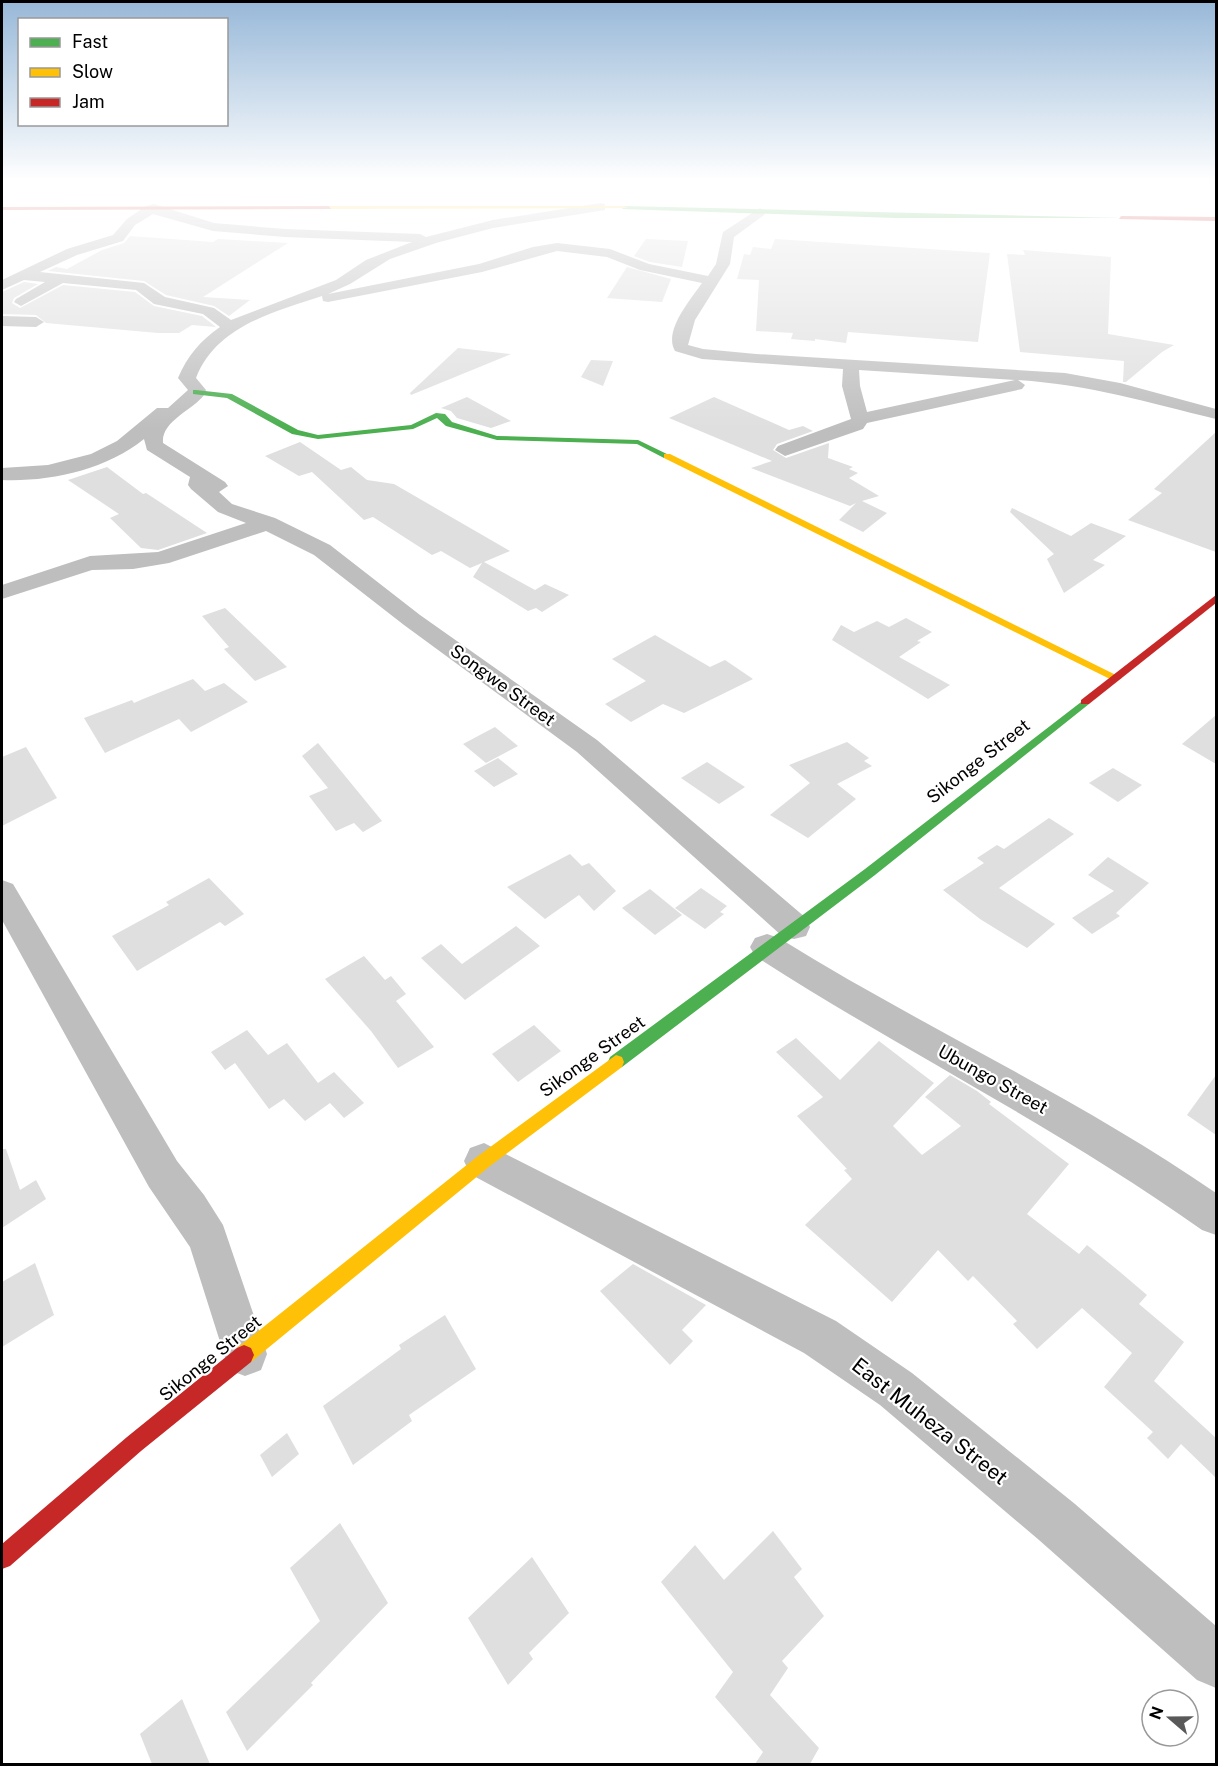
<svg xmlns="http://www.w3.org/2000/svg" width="1218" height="1766" font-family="'Public Sans',sans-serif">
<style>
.building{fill:#dfdfdf}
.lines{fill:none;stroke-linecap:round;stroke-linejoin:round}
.street{fill:#bebebe;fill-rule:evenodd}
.fast{fill:#4caf50;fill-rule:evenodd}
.slow{fill:#ffc107;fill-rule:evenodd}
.jam{fill:#c62828;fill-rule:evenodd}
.labels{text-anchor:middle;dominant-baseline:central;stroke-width:4.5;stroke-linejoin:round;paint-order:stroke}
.street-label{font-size:18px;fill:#000;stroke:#fff}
.near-street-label{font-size:21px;fill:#000;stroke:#fff}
</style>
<rect width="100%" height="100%" fill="#fff"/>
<!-- building -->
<g class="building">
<polygon points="130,236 213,242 218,239 288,243 203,297 250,300 229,316 214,306 166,295 144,281 48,271 56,267 67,269 102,250 124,243"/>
<polygon points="646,239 688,241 682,267 650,262 634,256"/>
<polygon points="775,239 990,253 978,342 848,332 846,343 815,339 815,341 791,339 793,333 756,331 759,280 737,279 744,254 750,255 753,247 771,249"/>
<polygon points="1023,250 1111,257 1108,334 1174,345 1162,352 1126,382 1123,382 1124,361 1020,352 1007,254 1025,255"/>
<polygon points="627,267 671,279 662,302 607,298"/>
<polygon points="24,282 38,284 14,298 12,303 20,308 63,285 135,292 154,306 202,316 216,327 192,325 179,333 158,333 46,323 36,315 2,314 2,292"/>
<polygon points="458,348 511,354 411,395 410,393"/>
<polygon points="591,360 613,361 603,386 581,377"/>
<polygon points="467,397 511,421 491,428 457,418 451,411 441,408"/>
<polygon points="714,397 789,430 803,426 813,431 777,444 773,450 786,458 829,443 828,458 853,467 849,469 858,473 849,478 879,496 862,501 887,513 863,532 839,520 856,503 850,506 751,468 772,461 669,418"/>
<polygon points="1216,432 1216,552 1128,520 1162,493 1154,489"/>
<polygon points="300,442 341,470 351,467 367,480 394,484 510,551 484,562 535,590 545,584 569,595 542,612 536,608 528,611 473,577 482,563 470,568 441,551 432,555 373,517 364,520 312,472 299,476 265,456"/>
<polygon points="107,467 143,494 146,493 207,533 158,550 141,548 110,518 119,514 68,480"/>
<polygon points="1012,508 1071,536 1091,523 1126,536 1093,560 1105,565 1064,593 1047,559 1054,554 1010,512"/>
<polygon points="225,608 287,667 255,681 224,649 229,647 202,616"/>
<polygon points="906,618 932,632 917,641 921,642 899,657 950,685 928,699 832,640 841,625 854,632 877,621 889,627"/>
<polygon points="655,635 710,667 725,660 753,679 684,713 663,704 631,722 605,704 646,681 612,659"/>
<polygon points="193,679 205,691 224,683 248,702 191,732 179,719 105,753 84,718 132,700 134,703 143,699"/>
<polygon points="1216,715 1216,764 1182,744"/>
<polygon points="495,727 518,746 486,763 463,744"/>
<polygon points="847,742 869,758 864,761 872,766 837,784 856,799 808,838 770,815 810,783 789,765"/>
<polygon points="318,743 382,821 363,832 354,823 336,831 309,796 328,788 302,756"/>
<polygon points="26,747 57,798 2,826 2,757"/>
<polygon points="498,758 518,774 494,787 474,771"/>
<polygon points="707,762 745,787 719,804 681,778"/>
<polygon points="1113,768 1142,785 1118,802 1089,783"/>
<polygon points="1049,818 1074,834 999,888 1055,924 1027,948 980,919 943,890 984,863 977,858 997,845 1004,849"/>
<polygon points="570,854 582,866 589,863 616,891 594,911 579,895 545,919 507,887"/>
<polygon points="1108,857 1149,883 1116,913 1120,916 1092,934 1072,918 1114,891 1088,875"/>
<polygon points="209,878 244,914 225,926 220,922 137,971 112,936 169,905 166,902"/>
<polygon points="701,888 727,906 720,912 724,914 705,929 675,908"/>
<polygon points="650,889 682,915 655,935 622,908"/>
<polygon points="516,926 540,946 465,1000 421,958 441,944 462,964"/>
<polygon points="364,956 385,980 391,976 406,994 396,1001 434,1047 398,1068 371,1031 325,979"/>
<polygon points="534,1025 561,1051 518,1082 492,1054"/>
<polygon points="247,1030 268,1055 287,1043 318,1083 334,1072 364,1103 344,1118 330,1103 305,1121 284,1099 269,1109 235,1063 225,1070 211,1052"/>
<polygon points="796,1038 840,1080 879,1041 934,1083 893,1126 922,1155 961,1126 925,1097 950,1075 977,1091 991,1102 989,1104 1069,1164 1027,1214 1079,1254 1087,1245 1120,1272 1147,1295 1139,1304 1184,1342 1154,1381 1216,1438 1216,1478 1181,1444 1168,1459 1147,1438 1153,1432 1104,1387 1132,1353 1082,1308 1037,1349 1013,1324 1017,1321 973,1276 968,1281 938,1250 892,1302 805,1225 852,1179 844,1170 847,1169 797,1116 823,1097 776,1052"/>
<polygon points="1216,1075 1216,1135 1187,1115"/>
<polygon points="2,1149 6,1149 20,1190 36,1180 46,1199 2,1228"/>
<polygon points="35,1263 54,1315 2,1347 2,1282"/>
<polygon points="633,1264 706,1305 682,1330 693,1341 670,1365 600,1291"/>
<polygon points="445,1315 476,1369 409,1415 412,1421 353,1465 323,1406 401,1349 399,1345"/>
<polygon points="287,1433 299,1454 272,1477 260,1455"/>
<polygon points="340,1523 388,1603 311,1683 313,1685 247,1751 226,1712 320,1621 290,1568"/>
<polygon points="773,1531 802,1569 794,1577 824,1616 782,1661 788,1668 770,1695 819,1748 810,1764 755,1764 763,1752 715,1697 733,1672 661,1582 695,1545 724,1580"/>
<polygon points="532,1557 569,1613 529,1653 533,1659 508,1685 468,1618"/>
<polygon points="182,1699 210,1764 152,1764 140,1734"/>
</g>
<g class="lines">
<!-- street -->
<g class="street">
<path d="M601,203L605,204V210L493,228L436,243L390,259L350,284L328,294L479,264L533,247L557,243L610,249L649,264L708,276L716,264L723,232L760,208L766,212L764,215L734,237L730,264L695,320L688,345L703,349L756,354L1065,373L1120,383L1216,409V419C1146,402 1091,385 1018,380L1025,385L1022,389L867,423L863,429L785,456L775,450L778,446L851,419L842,386L843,369L702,359L675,351C663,331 691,299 702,283L640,270L607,257L557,251L482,272L328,302L323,301L322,296C274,312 216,326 196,378L206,390L204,395C193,410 161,421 163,443L225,482L228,486L219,492L232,504L275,518L330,545L420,615L597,740L806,918L810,927L806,936L794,939L782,936L577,752L404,625L314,555L266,531L169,563L133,569L92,570L2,599V585L90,556L158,552L246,523L218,512L191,489L188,485L190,477L147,450L144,439C106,470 49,482 2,480V468L48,465L91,454L117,441L157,408H168L188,390L178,378C188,355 200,341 220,327L203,314L154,304L136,290L63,283L21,306L14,302L16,299L45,282L24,280L2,290V280L67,249L113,235L127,219L146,206L154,204L214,223L285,229L420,234L426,237L493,220ZM153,214L213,231L285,237L412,242L366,260L336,280L231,320L214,308L165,297L144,283L40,272L77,255L123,241L135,225ZM859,370L1015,380L867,412L860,386Z"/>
<polygon points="2,316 36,317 44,322 36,327 2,326"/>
<polygon points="2,880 13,884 177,1161 204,1195 223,1225 267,1354 261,1370 245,1376 229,1370 190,1247 149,1187 2,920"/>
<path d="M767,934L779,938C922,1027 1077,1097 1216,1193V1235L1202,1230C1059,1128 902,1051 755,956L750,947L755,938Z"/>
<polygon points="484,1143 836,1321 912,1373 1075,1504 1216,1626 1216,1688 1197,1680 1039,1540 880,1405 804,1353 470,1174 464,1161 470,1148"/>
</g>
<!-- fast -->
<g class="fast">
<polygon points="624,206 1124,218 896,218 622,209"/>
<polygon points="196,390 232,394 298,430 318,435 411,425 436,413 445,414 452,422 497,436 638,440 671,456 664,458 637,444 497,440 446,426 437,418 413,429 318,439 292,434 227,398 193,394 193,390"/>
<polygon points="1085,699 1089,700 1089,704 875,875 622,1067 616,1069 610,1067 608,1062 610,1057 865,869"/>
</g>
<!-- slow -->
<g class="slow">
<polygon points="329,206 624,206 627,208 327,209"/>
<polygon points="664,454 670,454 1122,678 1116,681 1112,680 664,458"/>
<polygon points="616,1055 622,1057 624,1062 622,1067 490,1166 251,1362 244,1365 237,1362 234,1355 237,1348 478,1156"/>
</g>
<!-- jam -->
<g class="jam">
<polygon points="329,206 331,209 2,210 2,207"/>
<polygon points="1121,216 1216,217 1216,221 1119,219"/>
<polygon points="1216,595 1216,603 1089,704 1081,704 1081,700"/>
<polygon points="244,1345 251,1348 254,1355 251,1362 141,1451 10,1566 2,1569 2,1544 127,1437 237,1348"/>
</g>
</g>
<!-- sky -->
<linearGradient id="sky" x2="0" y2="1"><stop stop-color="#97b8d8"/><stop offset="0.42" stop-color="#fff"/><stop offset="1" stop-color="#fff" stop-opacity="0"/></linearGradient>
<rect width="1218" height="429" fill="url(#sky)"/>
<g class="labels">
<!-- street labels -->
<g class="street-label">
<text transform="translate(503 685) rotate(36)">Songwe Street</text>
<text transform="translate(978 761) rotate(-38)">Sikonge Street</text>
<text transform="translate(592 1056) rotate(-36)">Sikonge Street</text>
<text transform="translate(993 1079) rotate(29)">Ubungo Street</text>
<text transform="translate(210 1358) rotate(-39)">Sikonge Street</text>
</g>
<!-- near-street labels -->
<g class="near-street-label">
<text transform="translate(930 1421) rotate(38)">East Muheza Street</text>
</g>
</g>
<!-- border -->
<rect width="1218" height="1766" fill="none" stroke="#000000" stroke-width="6"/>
<!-- legend -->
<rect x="18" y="18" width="210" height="108" fill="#ffffff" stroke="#999999" stroke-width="1.5"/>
<rect x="30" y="38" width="30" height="9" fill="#4caf50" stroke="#999999" stroke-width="1.5"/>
<text x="72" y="48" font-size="18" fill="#000000">Fast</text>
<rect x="30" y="68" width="30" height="9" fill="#ffc107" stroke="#999999" stroke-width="1.5"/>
<text x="72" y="78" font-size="18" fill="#000000">Slow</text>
<rect x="30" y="98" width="30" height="9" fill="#c62828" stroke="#999999" stroke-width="1.5"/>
<text x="72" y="108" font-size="18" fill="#000000">Jam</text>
<!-- north arrow -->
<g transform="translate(1170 1718) rotate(290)"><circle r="28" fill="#ffffff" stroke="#999999" stroke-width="1.5"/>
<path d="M0-4.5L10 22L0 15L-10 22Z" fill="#595959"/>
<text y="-9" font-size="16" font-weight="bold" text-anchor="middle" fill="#000000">N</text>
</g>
</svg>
